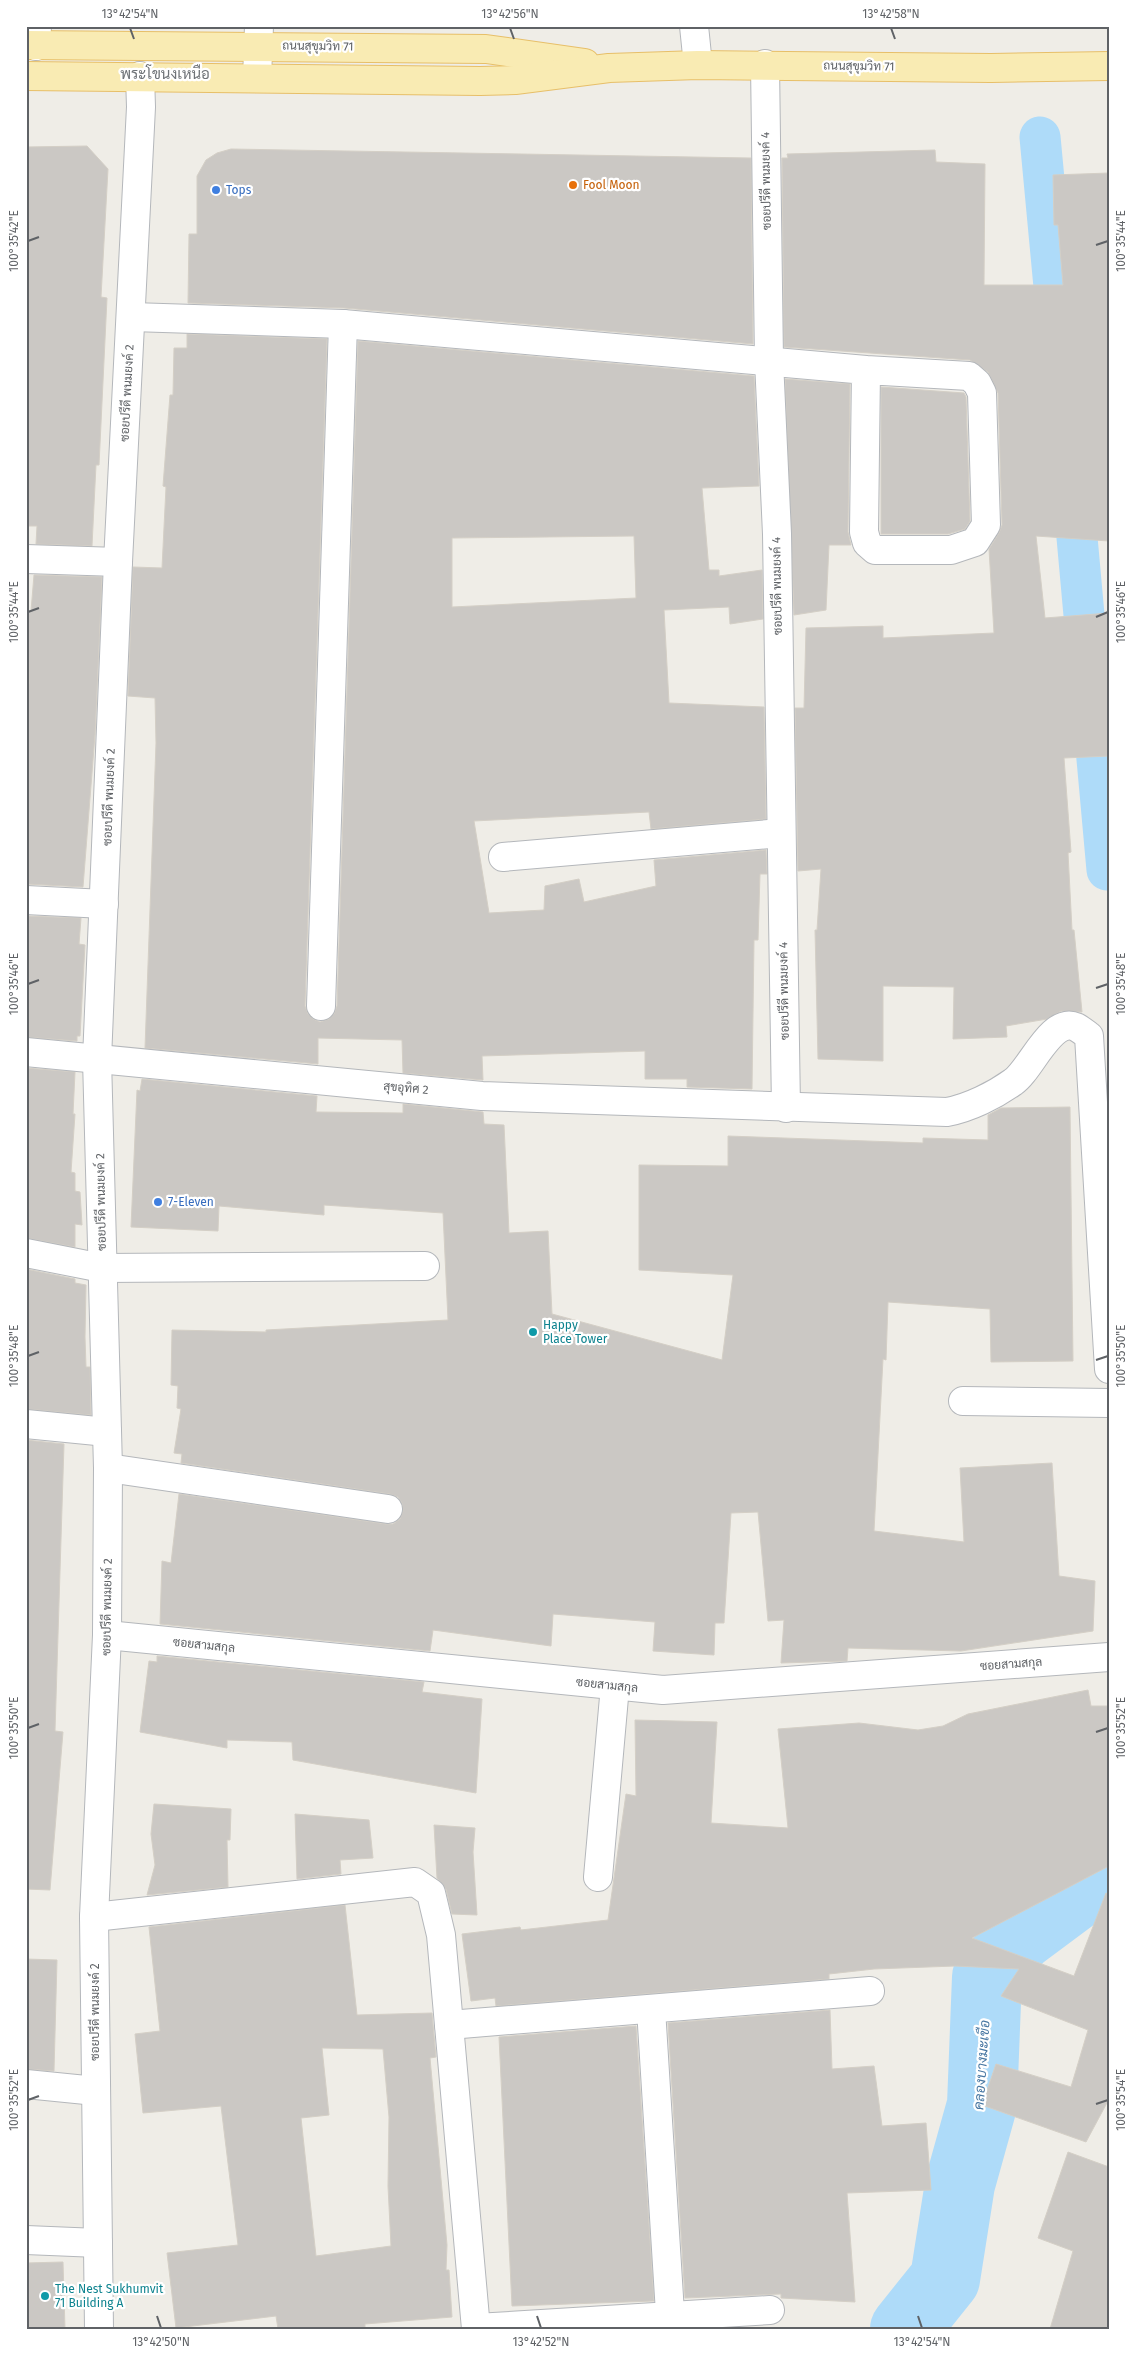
<svg xmlns="http://www.w3.org/2000/svg" width="1135" height="2355" font-family="'Fira Sans',Sarabun,sans-serif">
<style>
.lines{fill:none;stroke-linecap:round;stroke-linejoin:round}
.canal{stroke:#aedbf9;stroke-width:41}
.river{stroke:#aedbf9;stroke-width:70}
.building{fill:#cbc8c4;stroke:#d4cfc6;fill-rule:evenodd}
.minor-casing{stroke:#b4b7bb;stroke-width:30}
.major-casing{stroke:#e7bf69;stroke-width:30}
.minor{stroke:#fff;stroke-width:28}
.major{stroke:#f9ebb3;stroke-width:28}
.ticks{fill:none;stroke:#5f6266;stroke-width:2}
.food-dot{fill:#e8710a;stroke:#fff;stroke-width:2}
.shop-dot{fill:#3f7fe0;stroke:#fff;stroke-width:2}
.culture-dot{fill:#0f9aa8;stroke:#fff;stroke-width:2}
.labels{text-anchor:middle;dominant-baseline:central;stroke-width:4.5;stroke-linejoin:round;paint-order:stroke}
.street-label{font-size:12px;fill:#5f6266;stroke:#fff}
.food-label{font-size:12px;fill:#c56008;stroke:#fff;text-anchor:start}
.shop-label{font-size:12px;fill:#366cbe;stroke:#fff;text-anchor:start}
.culture-label{font-size:12px;fill:#0d838f;stroke:#fff;text-anchor:start}
.water-label{font-size:14px;font-style:italic;fill:#4877a2;stroke:#fff}
.quarter-label{font-size:15px;fill:#707478;stroke:#fff}
.neatline{fill:none;stroke:#5f6266;stroke-width:2}
.ticks-label{font-size:12px;text-anchor:middle;fill:#5f6266}
</style>
<rect width="100%" height="100%" fill="#efede7"/>
<g class="lines">
<!-- canal -->
<g class="canal">
<polyline points="1040,137 1059,340"/>
<polyline points="1072,482 1107,870"/>
</g>
<!-- river -->
<polyline class="river" points="905,2329 945,2279 960,2184 982,2105 987,1977 1019,1937 1109,1870"/>
</g>
<!-- building -->
<g class="building">
<polygon points="87,146 108,169 101,297 107,298 99,465 96,465 92,546 36,544 37,526 26,526 26,147"/>
<polygon points="231,149 751,158 753,344 344,308 188,303 189,234 197,234 197,176 206,160 217,153"/>
<polygon points="935,150 936,162 985,164 984,285 1063,285 1058,225 1054,225 1053,175 1109,173 1109,541 1036,536 1045,618 1109,613 1109,756 1064,758 1071,852 1068,853 1072,930 1074,930 1082,1012 1061,1011 1047,1019 1006,1026 1007,1037 953,1039 954,987 883,986 883,1061 818,1059 815,930 817,930 821,869 798,871 795,708 804,708 806,628 883,626 883,638 994,633 989,549 999,533 1002,525 998,393 988,372 970,360 784,347 782,158 788,158 787,154"/>
<path d="M187,334L327,339L305,1006L308,1014L313,1019L320,1022L329,1019L334,1014L337,1006L358,341L754,376L759,486L702,488L709,570H719V576L762,570L763,619L730,624L729,607L664,610L669,703L764,707L766,819L651,829L649,812L474,821L489,913L544,910L545,886L579,879L584,902L656,886L654,860L766,850L767,874H760L758,940H754L752,1089L687,1087V1079H645V1051L482,1056L483,1080L403,1073L402,1040L318,1038V1064L145,1048L156,743L155,698L128,696L133,567L162,568L166,487L163,486L170,395H173L174,348H187ZM634,536L636,598L452,607V538Z"/>
<polygon points="785,379 850,384 848,532 851,545 829,545 826,610 794,615"/>
<polygon points="881,387 964,393 966,397 970,521 965,529 948,534 881,534"/>
<polygon points="34,575 102,577 95,735 83,887 26,884 26,695 29,683 28,611 31,611"/>
<polygon points="26,916 81,918 79,944 85,945 80,1036 77,1036 77,1041 26,1037"/>
<polygon points="26,1068 75,1072 73,1114 75,1114 71,1172 75,1173 75,1191 80,1192 82,1225 75,1224 75,1247 26,1238"/>
<polygon points="142,1079 317,1096 316,1112 403,1113 403,1104 483,1112 484,1124 504,1125 509,1233 548,1231 552,1314 722,1360 733,1275 639,1270 639,1165 728,1166 728,1136 923,1143 923,1138 988,1140 988,1115 1001,1108 1070,1107 1073,1361 991,1362 990,1309 888,1302 886,1360 883,1359 874,1531 964,1542 960,1468 1052,1463 1059,1576 1095,1581 1093,1631 961,1651 848,1648 847,1661 781,1663 784,1620 768,1621 758,1512 731,1513 724,1623 715,1623 714,1655 653,1651 655,1622 553,1614 551,1646 433,1630 430,1651 160,1624 162,1561 171,1563 179,1494 386,1524 393,1524 400,1519 403,1511 402,1503 398,1497 390,1494 181,1463 182,1454 174,1453 181,1409 177,1408 178,1386 171,1385 172,1330 266,1332 266,1330 448,1320 443,1213 324,1205 324,1215 219,1206 218,1231 131,1227 137,1090 140,1091"/>
<polygon points="26,1269 75,1279 75,1283 86,1285 85,1337 86,1367 90,1367 91,1415 26,1409"/>
<polygon points="26,1440 64,1444 55,1731 63,1732 50,1890 26,1889"/>
<polygon points="157,1656 424,1682 422,1692 482,1699 476,1793 293,1760 292,1742 227,1740 227,1748 140,1732 149,1661 157,1662"/>
<polygon points="1088,1690 1091,1706 1109,1706 1109,1866 972,1938 1074,1976 1106,1893 1109,1894 1109,2099 1086,2142 982,2105 996,2064 1071,2087 1088,2030 1001,1996 1019,1969 955,1966 874,1969 829,1974 829,1979 496,2006 495,1998 471,2001 462,1934 520,1927 521,1930 608,1920 626,1794 636,1796 635,1720 717,1722 711,1823 788,1828 778,1729 859,1723 918,1730 943,1726 968,1714"/>
<polygon points="154,1804 231,1809 230,1840 227,1840 228,1887 147,1895 155,1865 151,1834"/>
<polygon points="295,1814 369,1820 373,1858 340,1860 341,1874 297,1879"/>
<polygon points="434,1825 475,1828 473,1852 477,1915 452,1914 446,1889 437,1878"/>
<path d="M345,1905L357,2015L432,2013L436,2057L430,2058L447,2245L446,2270H449L452,2317L365,2324V2329H278L276,2316L176,2328L167,2253L238,2245L221,2106L143,2113L135,2034L160,2031L149,1927ZM322,2048L383,2049L389,2117L388,2186L391,2246L316,2256L301,2118L329,2115Z"/>
<polygon points="26,1959 57,1960 54,2071 26,2069"/>
<polygon points="830,2010 832,2069 874,2066 882,2126 926,2123 931,2190 847,2193 855,2302 781,2298 781,2294 685,2298 668,2023"/>
<polygon points="636,2026 654,2301 512,2306 499,2037"/>
<polygon points="1068,2152 1109,2167 1109,2329 1050,2329 1073,2251 1038,2238"/>
<polygon points="63,2262 65,2329 26,2329 26,2263"/>
</g>
<g class="lines">
<!-- minor casing -->
<g class="minor-casing">
<g id="minor">
<polyline points="694,26 698,65"/>
<polyline points="36,46 37,26"/>
<polyline points="765,64 769,361 777,534 786,1108"/>
<polyline points="257,78 259,26"/>
<polyline points="132,317 343,324 866,370 864,532 867,543 875,550 951,550 975,542 986,525 982,393 977,383 969,376 866,370"/>
<polyline points="26,559 118,562"/>
<polyline points="503,857 781,833"/>
<polyline points="26,900 104,904"/>
<polyline points="321,1006 343,324"/>
<path d="M26,1052L482,1096L947,1112C969,1108 995,1095 1013,1082C1031,1070 1051,1016 1076,1027C1080,1029 1085,1033 1089,1036L1109,1369"/>
<polyline points="26,1253 102,1268 425,1266"/>
<polyline points="963,1401 1109,1403"/>
<polyline points="26,1424 107,1432"/>
<polyline points="108,1468 388,1509"/>
<polyline points="107,1635 663,1690 1109,1657"/>
<polyline points="598,1877 615,1686"/>
<polyline points="94,1917 415,1882 431,1893 441,1935 476,2329"/>
<polyline points="651,2009 671,2329"/>
<polyline points="449,2025 870,1991"/>
<polyline points="26,2084 96,2091"/>
<polyline points="26,2240 98,2243"/>
<polyline points="476,2328 770,2310"/>
<polyline points="99,2329 94,1917 107,1635 108,1468 97,1059 118,562 141,107 140,76"/>
</g>
</g>
<!-- major casing -->
<g class="major-casing">
<g id="major">
<polyline points="26,45 486,49 585,63"/>
<polyline points="26,76 480,81 515,80 609,68 698,65 991,68 1109,66"/>
</g>
</g>
<!-- minor -->
<use href="#minor" class="minor"/>
<!-- major -->
<use href="#major" class="major"/>
</g>
<!-- ticks -->
<path class="ticks" d="M130,28L134,39M510,28L514,39M891,28L895,39M28,241L39,237M1096,245L1108,241M28,612L39,608M1096,617L1108,612M28,984L39,980M1096,988L1108,984M28,1356L39,1352M1096,1360L1108,1356M28,1728L39,1724M1096,1732L1108,1728M28,2100L39,2096M1096,2104L1108,2100M157,2316L161,2328M537,2316L541,2328M918,2316L922,2328"/>
<!-- markers -->
<circle class="food-dot" cx="573" cy="185" r="5"/>
<g class="shop-dot">
<circle cx="216" cy="190" r="5"/>
<circle cx="158" cy="1202" r="5"/>
</g>
<g class="culture-dot">
<circle cx="533" cy="1332" r="5"/>
<circle cx="45" cy="2296" r="5"/>
</g>
<g class="labels">
<!-- street labels -->
<g class="street-label">
<text transform="translate(318 46) rotate(1)">ถนนสุขุมวิท 71</text>
<text transform="translate(859 66) rotate(1)">ถนนสุขุมวิท 71</text>
<text transform="translate(766 181) rotate(-91)">ซอยปรีดี พนมยงค์ 4</text>
<text transform="translate(127 393) rotate(-87)">ซอยปรีดี พนมยงค์ 2</text>
<text transform="translate(777 586) rotate(-91)">ซอยปรีดี พนมยงค์ 4</text>
<text transform="translate(109 797) rotate(-88)">ซอยปรีดี พนมยงค์ 2</text>
<text transform="translate(784 991) rotate(-91)">ซอยปรีดี พนมยงค์ 4</text>
<text transform="translate(406 1088) rotate(5)">สุขอุทิศ 2</text>
<text transform="translate(101 1202) rotate(-91)">ซอยปรีดี พนมยงค์ 2</text>
<text transform="translate(107 1607) rotate(-89)">ซอยปรีดี พนมยงค์ 2</text>
<text transform="translate(204 1645) rotate(6)">ซอยสามสกุล</text>
<text transform="translate(1011 1664) rotate(-4)">ซอยสามสกุล</text>
<text transform="translate(607 1685) rotate(6)">ซอยสามสกุล</text>
<text transform="translate(95 2012) rotate(-90)">ซอยปรีดี พนมยงค์ 2</text>
</g>
<!-- food labels -->
<g class="food-label">
<text x="583" y="185">Fool Moon</text>
</g>
<!-- shop labels -->
<g class="shop-label">
<text x="226" y="190">Tops</text>
<text x="168" y="1202">7-Eleven</text>
</g>
<!-- culture labels -->
<g class="culture-label">
<text x="543" y="1325">Happy<tspan x="543" dy="14">Place Tower</tspan></text>
<text x="55" y="2289">The Nest Sukhumvit<tspan x="55" dy="14">71 Building A</tspan></text>
</g>
<!-- water labels -->
<g class="water-label">
<text transform="translate(982 2065) rotate(-86)">คลองบางมะเขือ</text>
</g>
<!-- quarter labels -->
<g class="quarter-label">
<text x="165" y="74">พระโขนงเหนือ</text>
</g>
</g>
<!-- border -->
<rect width="1135" height="2355" fill="none" stroke="#ffffff" stroke-width="55"/>
<rect x="28" y="28" width="1080" height="2300" class="neatline"/>
<g class="ticks-label">
<text x="130" y="18">13°42'54"N</text>
<text x="510" y="18">13°42'56"N</text>
<text x="891" y="18">13°42'58"N</text>
<text transform="translate(1121 241) rotate(-90)" y="4">100°35'44"E</text>
<text transform="translate(14 241) rotate(-90)" y="4">100°35'42"E</text>
<text transform="translate(1121 612) rotate(-90)" y="4">100°35'46"E</text>
<text transform="translate(14 612) rotate(-90)" y="4">100°35'44"E</text>
<text transform="translate(1121 984) rotate(-90)" y="4">100°35'48"E</text>
<text transform="translate(14 984) rotate(-90)" y="4">100°35'46"E</text>
<text transform="translate(1121 1356) rotate(-90)" y="4">100°35'50"E</text>
<text transform="translate(14 1356) rotate(-90)" y="4">100°35'48"E</text>
<text transform="translate(1121 1728) rotate(-90)" y="4">100°35'52"E</text>
<text transform="translate(14 1728) rotate(-90)" y="4">100°35'50"E</text>
<text transform="translate(1121 2100) rotate(-90)" y="4">100°35'54"E</text>
<text transform="translate(14 2100) rotate(-90)" y="4">100°35'52"E</text>
<text x="161" y="2346">13°42'50"N</text>
<text x="541" y="2346">13°42'52"N</text>
<text x="922" y="2346">13°42'54"N</text>
</g>
</svg>
